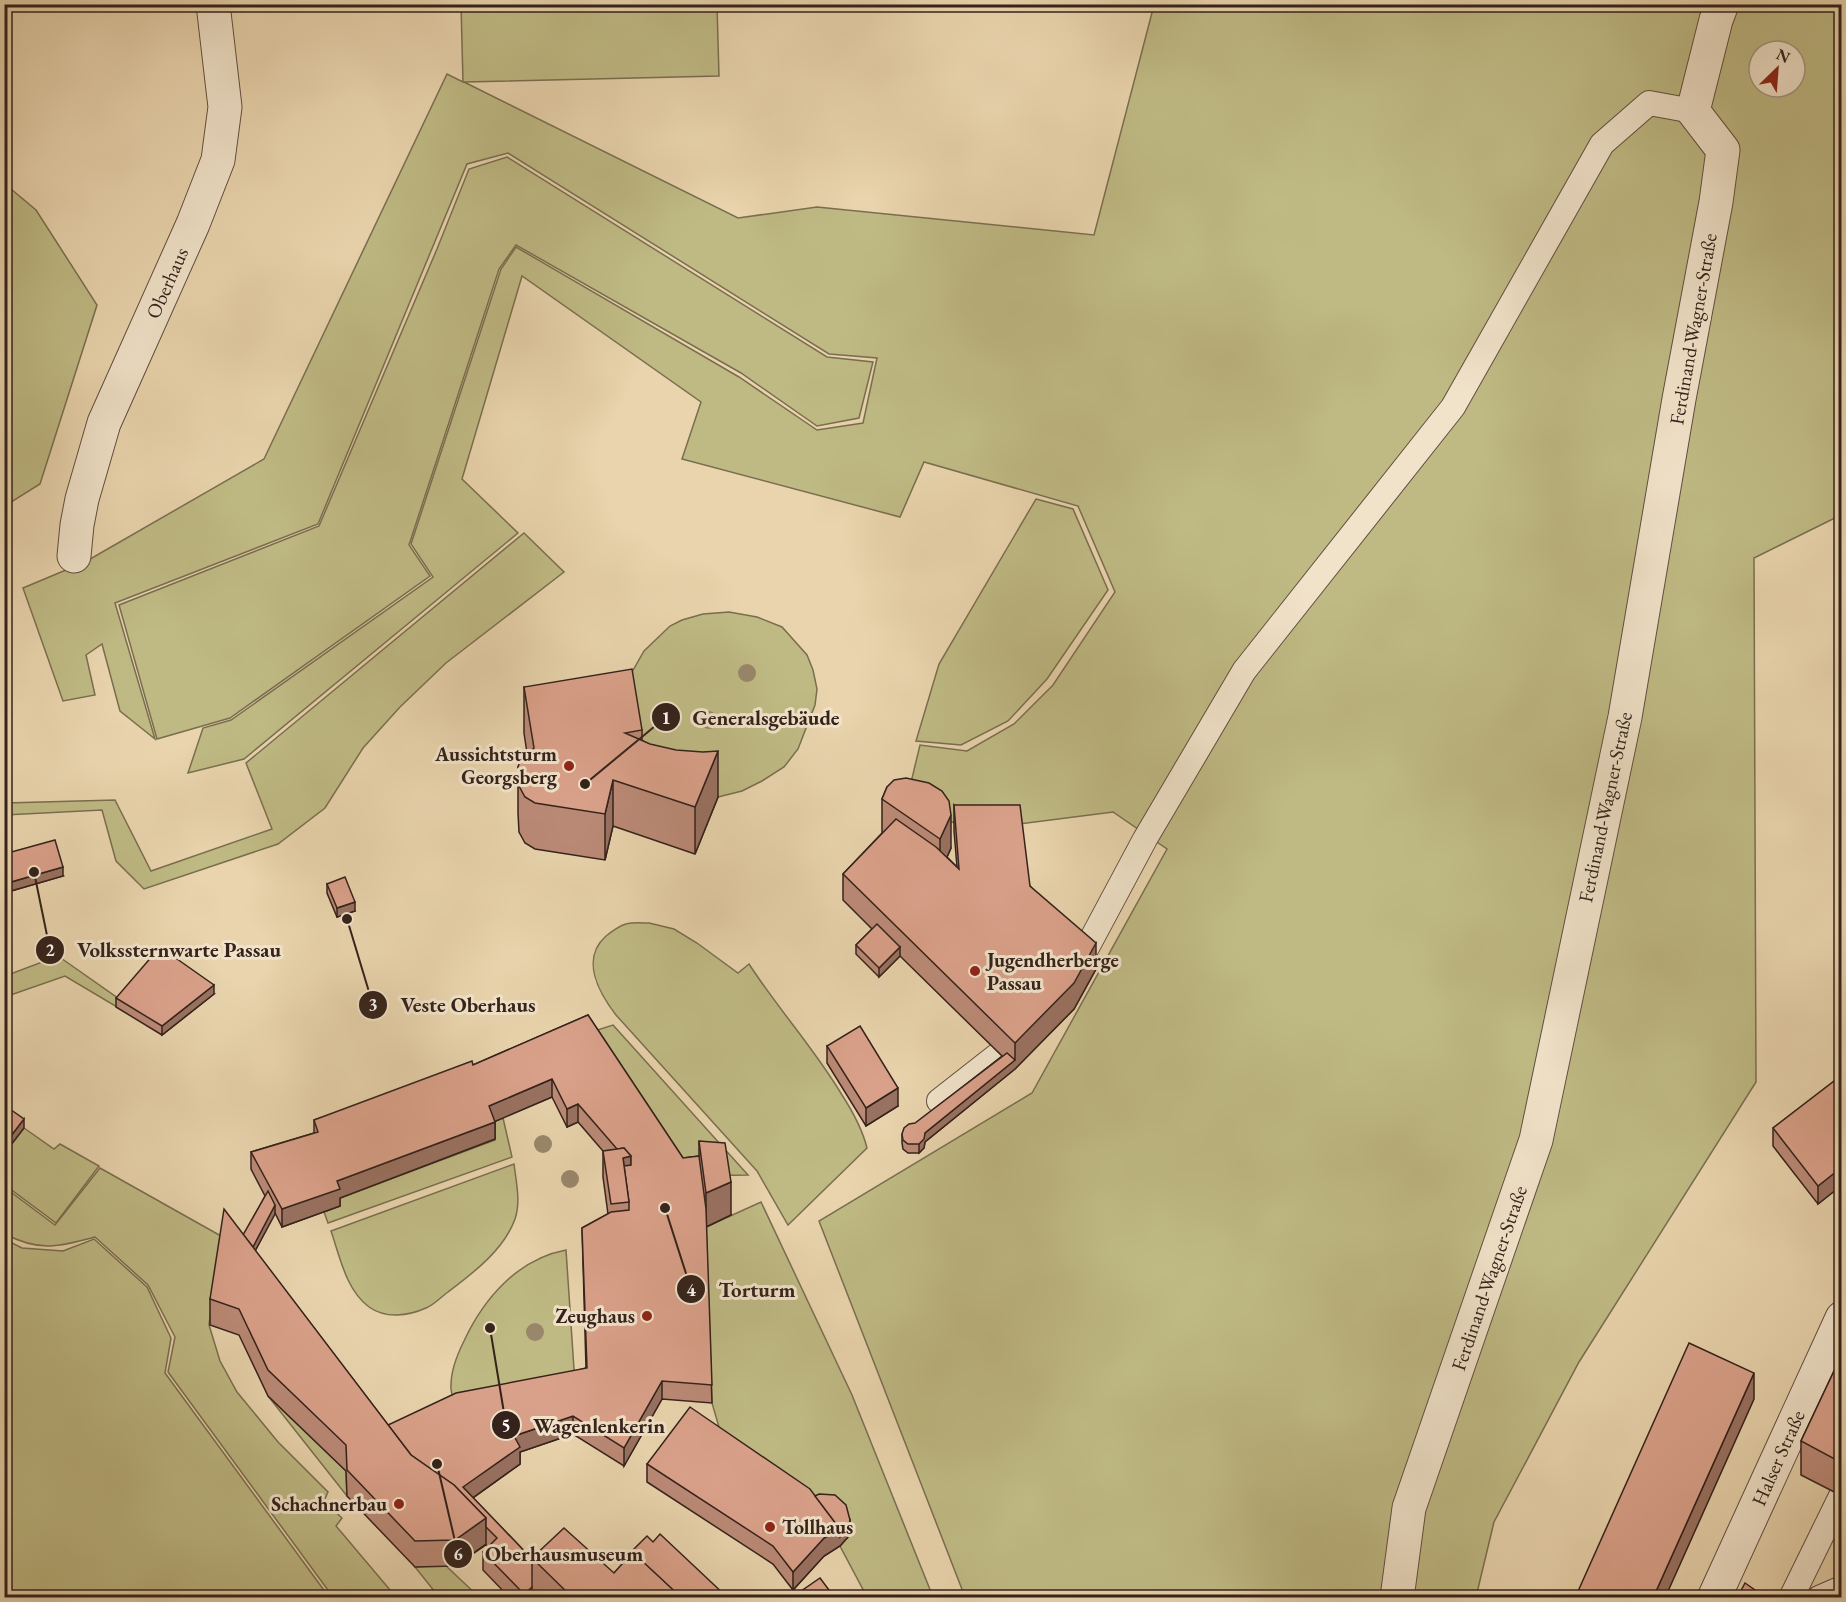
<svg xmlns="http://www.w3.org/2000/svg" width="1846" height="1602" font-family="'EB Garamond',serif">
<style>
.green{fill:#bfba84;stroke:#7a6e50;stroke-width:1.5;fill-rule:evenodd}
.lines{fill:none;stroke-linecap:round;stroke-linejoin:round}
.service-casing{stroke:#614e40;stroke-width:26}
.minor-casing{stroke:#614e40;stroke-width:35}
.service{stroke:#f1e3ca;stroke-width:24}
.minor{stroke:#f1e3ca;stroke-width:33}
.tree{fill:#99876b}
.wall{fill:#bb8a77;stroke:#34221b;stroke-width:1.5;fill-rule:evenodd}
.shaded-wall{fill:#997161;stroke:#34221b;stroke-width:1.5}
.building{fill:#daa18a;stroke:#34221b;stroke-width:1.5}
.poi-dot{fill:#8f2418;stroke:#f1e3ca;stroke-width:2}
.labels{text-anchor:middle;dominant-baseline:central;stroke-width:6;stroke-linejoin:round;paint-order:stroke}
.street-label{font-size:20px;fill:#34221b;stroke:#f1e3ca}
.poi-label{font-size:20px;font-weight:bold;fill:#34221b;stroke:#f1e3ca;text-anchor:end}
.leader{fill:none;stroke:#34221b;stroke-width:2}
.callout-dot{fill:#34221b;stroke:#f1e3ca;stroke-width:2}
.mark-label{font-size:18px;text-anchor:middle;font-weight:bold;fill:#fff}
.callout-label{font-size:21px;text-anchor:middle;font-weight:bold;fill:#34221b;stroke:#f1e3ca;stroke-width:6;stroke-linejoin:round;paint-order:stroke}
</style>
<rect width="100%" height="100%" fill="#e9d4ad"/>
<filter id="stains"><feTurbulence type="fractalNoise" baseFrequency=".00333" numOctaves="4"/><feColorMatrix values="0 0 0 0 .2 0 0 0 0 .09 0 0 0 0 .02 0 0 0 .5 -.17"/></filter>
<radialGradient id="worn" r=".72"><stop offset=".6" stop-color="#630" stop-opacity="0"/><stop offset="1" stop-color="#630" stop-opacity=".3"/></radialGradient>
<!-- green -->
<g class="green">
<path d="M461,5H717L719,76L464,82L738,218L817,207L1094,235L1154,5H1841V515L1754,558L1756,1082L1579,1362L1494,1522L1476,1597H965L819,1221L1032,1093L1167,849L1113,812L1019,824H956L907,799L920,745L967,751L1014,724L1053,685L1115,592L1078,506L924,462L900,517L682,459L701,402L522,276L462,479L518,533L244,759L188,773L203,728L231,720L433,577L411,544L501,269L516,247L739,377L817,430L863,423L877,358L829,354L508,153L467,164L318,524L115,603L155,739L120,711L102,644L86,655L95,695L63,701L23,588L85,562L264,459L447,74L463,82ZM1759,51H1795V87H1759Z"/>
<polygon points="507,157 827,357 873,362 859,418 817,426 741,373 516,245 499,269 409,545 430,576 230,718 157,739 119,605 319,526 437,249 469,169"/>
<polygon points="5,184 36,210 97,305 40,484 5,506"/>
<polygon points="1036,499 1073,509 1108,590 1047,679 1008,721 961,745 916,741 939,664"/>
<polygon points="524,533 564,572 446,663 400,707 363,748 325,808 278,844 144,889 116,861 102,810 5,815 5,803 115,800 151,871 272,829 246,763"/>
<polygon points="729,612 757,617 782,627 807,655 813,670 817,689 815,705 798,749 784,767 762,781 742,791 718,797 703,798 625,779 632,716 627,681 644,651 670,626 682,620 703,614"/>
<path d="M649,923L674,929L697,943L738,973L749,964C778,1009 814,1048 842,1095C853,1112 862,1128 867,1148L788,1225L757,1171L616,1015C599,993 580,959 606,936C611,932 619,926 626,924C633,922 642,923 649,923Z"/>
<polygon points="58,956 122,1001 117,1007 65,976 5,997 5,976"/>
<polygon points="613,1025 748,1175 683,1176 588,1033"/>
<polygon points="503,1118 512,1157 328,1223 324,1212 340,1206 337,1199 495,1140 489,1124"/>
<polygon points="24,1128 54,1149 60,1144 99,1166 56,1223 5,1185 4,1154"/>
<path d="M514,1164C516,1181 521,1202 515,1219C504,1250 473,1273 448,1292C441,1297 434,1305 426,1308C408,1316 386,1319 369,1307C346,1290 340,1257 331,1231Z"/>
<path d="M100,1168L221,1236L209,1325L220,1361L237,1392L278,1442L328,1492L324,1501L342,1518L336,1526L396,1597H333L168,1372L175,1337L148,1285L95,1237C59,1247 39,1252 5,1234L4,1187L55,1225Z"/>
<polygon points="761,1202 852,1395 933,1597 867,1597 840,1546 848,1537 850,1529 828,1502 725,1448 712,1403 706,1227"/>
<polygon points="4,1239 22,1248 63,1251 94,1239 147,1287 171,1338 165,1373 329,1597 5,1597"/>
<path d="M566,1250L575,1384L456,1407C454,1400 450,1392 451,1385C451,1369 457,1355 464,1341C484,1298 518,1259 566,1250Z"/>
<polygon points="268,1396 346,1471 347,1496"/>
<polygon points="445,1565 479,1597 439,1597 415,1567"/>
</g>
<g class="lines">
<!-- service casing -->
<g class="service-casing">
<g id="service">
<polyline points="1082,957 1145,839 1244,671 1453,407 1602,144 1649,103 1693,111"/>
<polyline points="939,1101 999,1054"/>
<polyline points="1791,1598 1841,1496"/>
<polyline points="1819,1598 1842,1588"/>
</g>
</g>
<!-- minor casing -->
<g class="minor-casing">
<g id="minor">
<polyline points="74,556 77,525 82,499 104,423 193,224 218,160 225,107 213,4"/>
<polyline points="1397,1598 1409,1508 1536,1140 1625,717 1679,399 1716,202 1723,150 1693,111 1716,20 1722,4"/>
<polyline points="1714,1598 1842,1318"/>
</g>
</g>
<!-- service -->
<use href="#service" class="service"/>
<!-- minor -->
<use href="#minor" class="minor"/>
</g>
<!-- trees -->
<g class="tree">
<circle cx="747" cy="673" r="9"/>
<circle cx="709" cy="720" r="9"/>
<circle cx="543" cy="1144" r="9"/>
<circle cx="570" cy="1179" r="9"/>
<circle cx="535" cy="1332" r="9"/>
</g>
<!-- wall -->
<g class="wall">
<polygon points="389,4 427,4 390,9"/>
<polygon points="524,687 642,730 642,740 718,797 695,854 613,826 605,860 535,849 525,843 519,832 518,813 518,767 527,753 524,733"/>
<polygon points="887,787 951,848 947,857 957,867 954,831 954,805 1030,886 1096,969 1074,1009 1015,1069 925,1142 924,1148 919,1153 908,1153 903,1149 902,1143 902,1134 1002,1056 900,956 879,977 856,954 856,945 872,929 843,900 843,874 882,833 882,799"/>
<polygon points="4,854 63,876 11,891 4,867"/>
<polygon points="327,884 355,911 337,917 327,893"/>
<polygon points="214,994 162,1035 116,1007 116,998"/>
<path d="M588,1015L683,1158L699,1156V1141L731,1215L706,1227L712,1403L662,1399L624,1466L573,1434L520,1452V1464L473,1498L532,1559L614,1573L633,1552V1550L653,1542L728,1598H510L483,1570V1552L488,1547L486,1545L455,1566L415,1567L347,1496L346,1471L268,1396L239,1335L210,1325V1299L265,1196L251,1169V1152L314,1133V1120L473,1065ZM552,1097L567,1127L578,1122L603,1151V1177L608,1214L582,1228L586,1368L388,1425L255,1251L275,1213L282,1227L340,1206V1198L495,1139V1121Z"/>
<polygon points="827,1046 898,1106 866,1126 827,1063"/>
<polygon points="1842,1075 1842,1185 1818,1204 1773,1146 1773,1128"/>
<polygon points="1842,1354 1842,1496 1801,1475 1801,1441"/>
<polygon points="647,1464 815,1496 850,1529 848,1537 840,1546 824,1556 793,1590 773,1564 647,1482"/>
</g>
<!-- shaded-wall -->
<g class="shaded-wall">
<polygon points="718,751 718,797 695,854 695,807"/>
<polygon points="613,780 613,826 605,860 605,814"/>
<polygon points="951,815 951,848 940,873 940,839"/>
<polygon points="63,867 63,876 11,891 11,882"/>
<polygon points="355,902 355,911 337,917 337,908"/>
<polygon points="1096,943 1096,969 1074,1009 1015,1069 925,1142 924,1148 919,1153 919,1144 925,1133 1015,1060 1015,1043"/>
<polygon points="900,947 900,956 879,977 879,968"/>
<polygon points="214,985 214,994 162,1035 162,1026"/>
<polygon points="552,1079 552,1097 489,1124 489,1106"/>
<polygon points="898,1088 898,1106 866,1126 866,1108"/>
<polygon points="578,1104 578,1122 567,1127 567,1109"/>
<polygon points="24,1119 24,1128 4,1154 4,1145"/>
<polygon points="495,1122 495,1139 340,1198 340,1206 282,1227 282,1209 337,1181"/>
<polygon points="631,1156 631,1182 626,1184 623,1158"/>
<polygon points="1842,1167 1842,1185 1818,1204 1818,1186"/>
<polygon points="731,1182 731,1215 706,1227 706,1193"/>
<polygon points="275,1205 275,1214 247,1266 247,1257"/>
<polygon points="1754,1373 1754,1399 1665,1598 1653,1598"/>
<polygon points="662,1381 662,1399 624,1466 624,1448"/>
<polygon points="573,1416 573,1434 520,1452 520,1464 464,1504 463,1487 514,1436"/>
<polygon points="486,1518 486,1544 455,1566 455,1540"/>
<polygon points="850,1520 850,1529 848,1537 840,1546 824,1556 793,1590 793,1572 824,1538 840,1529"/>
<polygon points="532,1587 532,1598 524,1598 524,1594"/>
<polygon points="1755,1590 1755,1598 1751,1598"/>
</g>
<!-- building -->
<g class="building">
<polygon points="632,669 642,730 625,733 650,744 676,750 703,752 718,751 695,807 613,780 605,814 535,803 525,797 519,786 518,767 521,758 534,748 524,687"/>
<polygon points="906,778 929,783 942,791 949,801 951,815 940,839 882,799 887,787 894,780"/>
<polygon points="954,805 1020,805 1030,886 1096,943 1074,983 1015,1043 843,874 896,819 936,847 959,869"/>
<polygon points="55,840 63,867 11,882 4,858 4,854"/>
<polygon points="345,877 355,902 337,908 327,884"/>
<polygon points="877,924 900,947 879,968 856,945"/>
<polygon points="160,947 214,985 162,1026 116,998"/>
<polygon points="588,1015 683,1158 699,1156 706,1209 712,1385 662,1381 624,1448 573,1416 514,1436 520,1447 463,1487 532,1559 532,1587 524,1594 483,1552 497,1538 486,1527 486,1518 454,1485 411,1455 388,1425 456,1393 587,1368 582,1228 611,1212 629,1210 629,1202 624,1166 631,1165 631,1156 624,1148 617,1149 578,1104 567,1109 552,1079 489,1106 495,1122 337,1181 340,1189 282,1209 251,1152 318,1132 314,1120 472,1061 473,1065"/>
<polygon points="860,1026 898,1088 866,1108 827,1046"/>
<polygon points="1007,1053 1015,1060 925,1133 924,1139 919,1144 908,1144 903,1140 902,1134 904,1128 909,1124 915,1123"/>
<polygon points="1842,1075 1842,1167 1818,1186 1773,1128"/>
<polygon points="4,1105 24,1119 4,1145"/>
<polygon points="699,1141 725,1143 731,1182 706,1193"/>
<polygon points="624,1148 631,1156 623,1158 629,1202 611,1204 603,1151"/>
<polygon points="268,1191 275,1205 253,1247 243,1235"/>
<polygon points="224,1209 411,1455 454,1485 486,1518 455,1540 415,1541 347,1470 346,1445 268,1370 239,1309 210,1299"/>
<polygon points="1689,1343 1754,1373 1653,1598 1575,1598"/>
<polygon points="1842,1354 1842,1463 1801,1441"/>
<polygon points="690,1407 810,1489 840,1529 824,1538 793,1572 773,1546 647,1464"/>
<polygon points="819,1494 835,1495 846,1505 850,1520 848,1528 840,1537 840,1529 815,1496"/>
<polygon points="564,1528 614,1573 633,1552 682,1598 573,1598 532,1558"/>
<polygon points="660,1534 728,1598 682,1598 639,1558 640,1556 633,1550 647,1536 653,1542"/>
<polygon points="820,1578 835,1598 791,1598"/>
<polygon points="1745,1583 1755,1590 1751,1598 1737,1598"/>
</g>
<!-- markers -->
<g class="poi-dot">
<circle cx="569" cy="766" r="6"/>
<circle cx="975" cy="971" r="6"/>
<circle cx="647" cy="1316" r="6"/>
<circle cx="399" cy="1504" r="6"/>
<circle cx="770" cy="1527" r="6"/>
</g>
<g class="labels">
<!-- street labels -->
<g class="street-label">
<text transform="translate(167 283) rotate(-66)">Oberhaus</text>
<text transform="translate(1693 329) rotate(-80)">Ferdinand-Wagner-Straße</text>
<text transform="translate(1605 807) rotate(-78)">Ferdinand-Wagner-Straße</text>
<text transform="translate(1489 1278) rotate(-71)">Ferdinand-Wagner-Straße</text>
<text transform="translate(1778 1458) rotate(-66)">Halser Straße</text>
</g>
<!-- poi labels -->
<g class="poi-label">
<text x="557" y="754">Aussichtsturm<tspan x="557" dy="23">Georgsberg</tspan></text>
<text x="987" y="960" text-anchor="start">Jugendherberge<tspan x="987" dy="23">Passau</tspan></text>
<text x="635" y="1316">Zeughaus</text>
<text x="387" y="1504">Schachnerbau</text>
<text x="782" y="1527" text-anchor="start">Tollhaus</text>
</g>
</g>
<!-- callouts -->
<path class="leader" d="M585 784L666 717M34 872L50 950M347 919L373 1005M665 1208L691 1289M490 1328L506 1425M437 1464L458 1554"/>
<g class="callout-dot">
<circle cx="585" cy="784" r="6"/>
<circle cx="34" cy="872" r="6"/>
<circle cx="347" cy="919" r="6"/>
<circle cx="665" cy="1208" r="6"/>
<circle cx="490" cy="1328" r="6"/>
<circle cx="437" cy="1464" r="6"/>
<circle cx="666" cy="717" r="15"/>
<circle cx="50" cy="950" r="15"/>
<circle cx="373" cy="1005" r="15"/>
<circle cx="691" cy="1289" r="15"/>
<circle cx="506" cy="1425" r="15"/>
<circle cx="458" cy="1554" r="15"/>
</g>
<g class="mark-label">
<text x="666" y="724">1</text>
<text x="50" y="956">2</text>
<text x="373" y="1011">3</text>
<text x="691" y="1296">4</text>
<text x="506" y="1432">5</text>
<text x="458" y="1560">6</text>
</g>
<g class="callout-label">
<text x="766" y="725">Generalsgebäude</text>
<text x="179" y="957">Volkssternwarte Passau</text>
<text x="468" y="1012">Veste Oberhaus</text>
<text x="757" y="1297">Torturm</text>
<text x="599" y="1433">Wagenlenkerin</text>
<text x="564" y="1561">Oberhausmuseum</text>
</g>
<!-- margin -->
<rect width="1846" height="1602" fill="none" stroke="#e9d4ad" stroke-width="24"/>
<rect x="6" y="6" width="1834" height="1590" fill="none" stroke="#34221b" stroke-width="3"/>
<rect x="12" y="12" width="1822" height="1578" fill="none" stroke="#34221b" stroke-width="1.5"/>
<!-- north arrow -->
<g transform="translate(1777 69) rotate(25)"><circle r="28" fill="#f1e3ca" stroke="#a59684" stroke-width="1.5"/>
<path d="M0-4.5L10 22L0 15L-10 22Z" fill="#8f2418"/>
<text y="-9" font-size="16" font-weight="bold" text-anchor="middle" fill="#34221b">N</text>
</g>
<rect width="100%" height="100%" filter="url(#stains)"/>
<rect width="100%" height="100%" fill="url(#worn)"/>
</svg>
